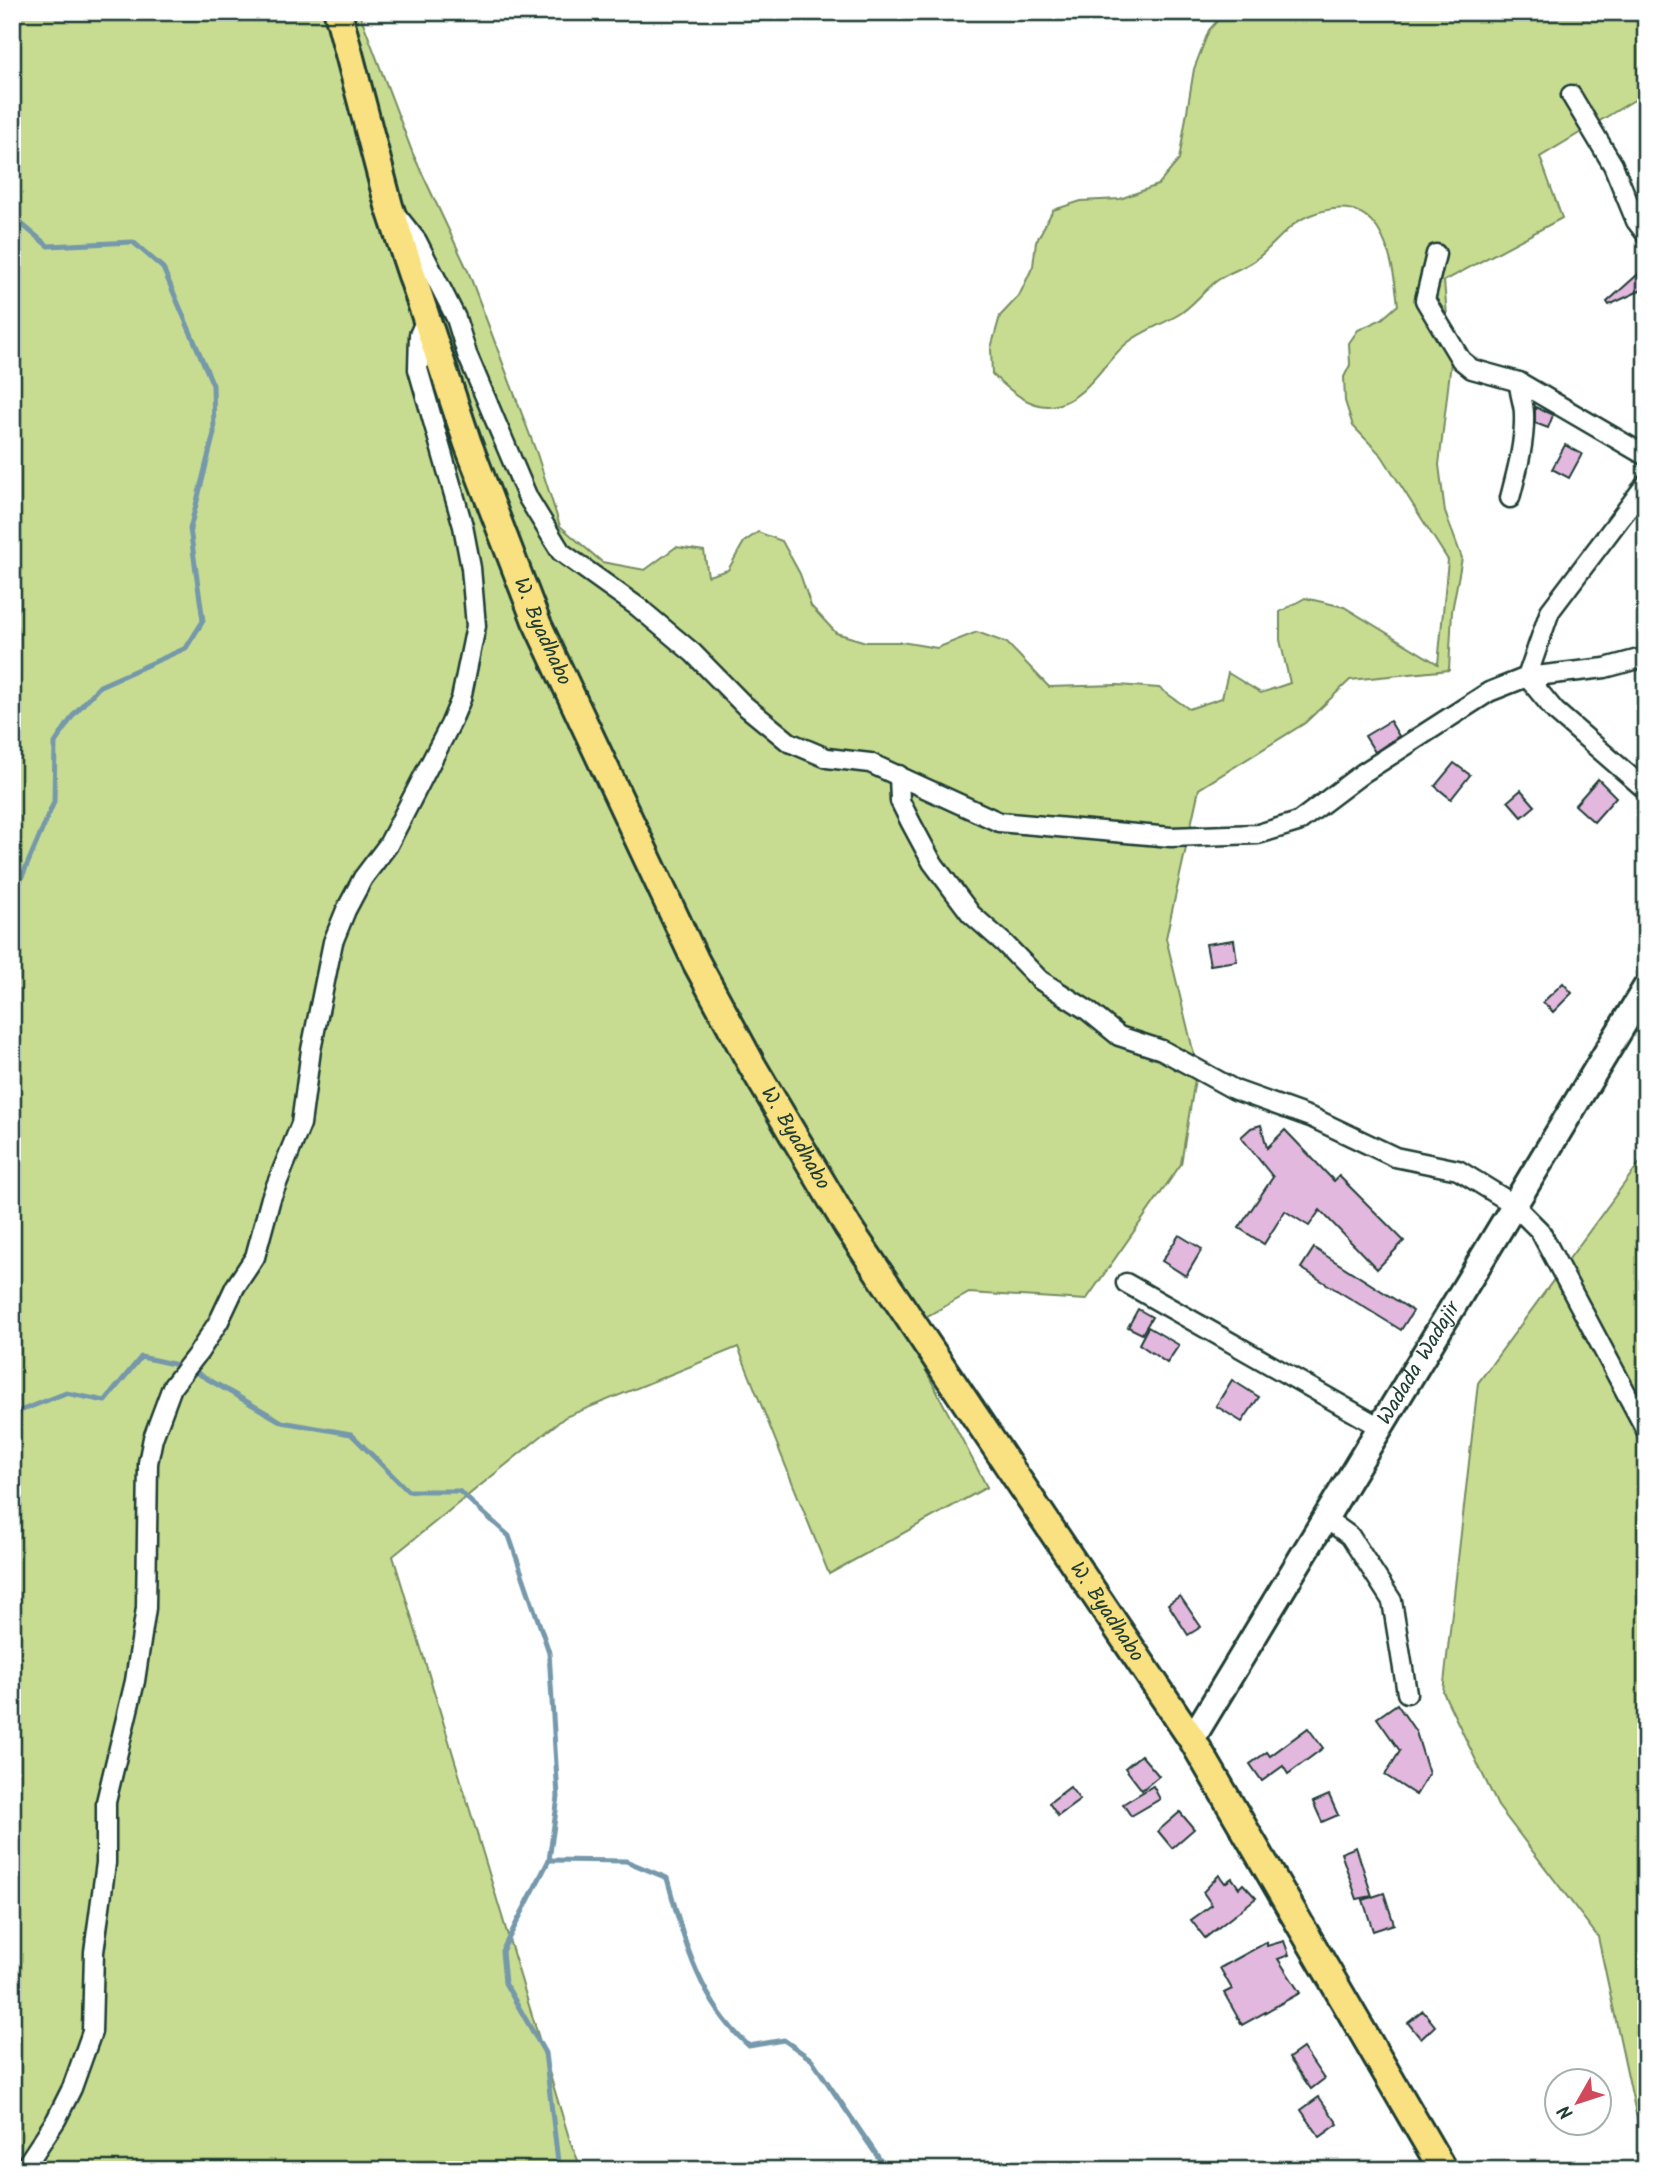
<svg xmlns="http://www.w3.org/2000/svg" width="1658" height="2182" font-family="Kalam,sans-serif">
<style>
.green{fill:#c8dc91;stroke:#748c62;stroke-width:2}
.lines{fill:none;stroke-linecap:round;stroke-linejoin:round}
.stream{stroke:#7498aa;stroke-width:5}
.building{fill:#e2b8de;stroke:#1f3d34;stroke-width:2}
.street-casing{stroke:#1f3d34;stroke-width:23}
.secondary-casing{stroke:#1f3d34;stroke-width:30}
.primary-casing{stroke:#1f3d34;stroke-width:32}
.street{stroke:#fff;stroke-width:18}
.secondary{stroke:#fff;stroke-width:24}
.primary{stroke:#f9e181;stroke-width:26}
.labels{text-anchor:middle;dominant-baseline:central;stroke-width:5;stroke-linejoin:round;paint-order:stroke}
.street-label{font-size:21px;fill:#1f3d34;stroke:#fff}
</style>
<rect width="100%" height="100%" fill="#fff"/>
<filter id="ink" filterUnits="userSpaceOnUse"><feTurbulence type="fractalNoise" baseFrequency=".0143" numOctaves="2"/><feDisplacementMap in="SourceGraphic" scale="14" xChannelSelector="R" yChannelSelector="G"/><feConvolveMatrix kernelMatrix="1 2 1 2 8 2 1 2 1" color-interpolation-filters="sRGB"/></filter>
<g filter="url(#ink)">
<!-- green -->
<g class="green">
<path d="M12,12H359L413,154L468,271L537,454L560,526L602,562L645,570L676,547L704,551L708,576L728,570L744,542L758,532L782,541L800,574L811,606L836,633L866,642H901L937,648L977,632L1007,643L1049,687L1118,685L1159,688L1189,709L1222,698L1228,673L1261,693L1290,683L1280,640V612L1305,598L1344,607L1438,664L1448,560L1382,456L1353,426L1345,401L1344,377L1350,365L1349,343L1358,330L1382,319L1398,305C1392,251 1380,186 1308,216C1288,224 1273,247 1255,260C1244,268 1229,272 1218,280C1204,290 1193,306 1178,315C1161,325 1142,331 1127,343C1104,362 1087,398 1056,405C1032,411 1008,389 992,374L991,348L1000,316L1019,296L1033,266L1036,242L1053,210L1081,201L1120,199L1158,185L1179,160L1194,69L1209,30L1225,12H1646V93L1540,157L1562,218L1444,281L1451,362L1439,465L1445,512L1462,558L1452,611L1449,670L1350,680L1305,723L1199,789L1166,938L1197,1067L1181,1164L1086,1300L969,1293L904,1329L987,1487L829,1574L738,1347L565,1417L393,1556L570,2141L582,2170H12Z"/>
<polygon points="1646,1154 1646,2160 1598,1937 1498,1806 1443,1692 1478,1383"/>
</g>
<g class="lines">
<!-- stream -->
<g class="stream">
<polyline points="12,44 16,40 14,12"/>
<polyline points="12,216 48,246 133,242 163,268 213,385 214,433 190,529 203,621 186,648 100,686 74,714 55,743 54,802 12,900"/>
<polyline points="12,1414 66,1393 105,1401 141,1357 187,1367 282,1422 351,1434 408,1491 459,1491 509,1536 549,1652 558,1797 549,1860 502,1951 505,1983 545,2053 559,2170"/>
<path d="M549,1860L626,1861L667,1878C684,1940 699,2002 749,2046L784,2040L812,2060L880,2160L881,2170"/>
</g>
</g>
<!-- building -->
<g class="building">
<polygon points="1646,267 1646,288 1609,305 1607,302"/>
<polygon points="1535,407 1553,415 1548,428 1535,423"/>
<polygon points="1565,445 1582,454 1569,478 1552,469"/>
<polygon points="1390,721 1399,736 1375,752 1365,736"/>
<polygon points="1454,763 1470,775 1451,799 1435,786"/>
<polygon points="1598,779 1616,797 1594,822 1575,805"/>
<polygon points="1521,790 1535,806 1522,817 1508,801"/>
<polygon points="1234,940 1237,961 1210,965 1206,944"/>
<polygon points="1563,983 1572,993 1553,1012 1543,1002"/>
<polygon points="1261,1125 1267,1148 1285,1130 1334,1181 1339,1176 1404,1241 1377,1269 1320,1210 1309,1226 1285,1211 1264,1244 1239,1228 1273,1177 1241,1137 1251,1128"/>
<polygon points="1179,1235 1202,1249 1186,1276 1162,1261"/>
<polygon points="1314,1248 1413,1311 1401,1330 1301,1268"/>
<polygon points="1138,1309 1152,1317 1142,1334 1128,1327"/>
<polygon points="1148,1327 1179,1345 1167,1363 1139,1344"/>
<polygon points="1232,1380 1259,1397 1242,1422 1216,1406"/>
<polygon points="1180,1596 1201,1627 1188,1635 1168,1604"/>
<polygon points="1397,1704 1416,1732 1429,1774 1416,1795 1385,1775 1400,1751 1377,1718"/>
<polygon points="1308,1728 1323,1748 1288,1774 1283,1766 1262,1781 1250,1764 1267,1752 1270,1756"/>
<polygon points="1141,1755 1159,1776 1142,1790 1125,1768"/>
<polygon points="1153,1786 1160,1799 1131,1816 1123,1804"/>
<polygon points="1070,1787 1080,1800 1058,1816 1049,1803"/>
<polygon points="1329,1795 1338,1815 1322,1822 1313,1802"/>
<polygon points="1180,1812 1194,1829 1172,1848 1158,1831"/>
<polygon points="1356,1847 1372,1896 1357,1899 1341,1853"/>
<polygon points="1219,1875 1225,1883 1232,1878 1239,1888 1243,1884 1256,1898 1205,1938 1191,1920 1212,1905 1203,1892"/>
<polygon points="1384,1893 1394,1924 1373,1931 1363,1900"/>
<polygon points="1284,1941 1289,1955 1278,1959 1300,1993 1242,2025 1224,1993 1232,1989 1220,1968 1267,1942 1267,1946"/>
<polygon points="1423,2011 1435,2026 1421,2039 1408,2023"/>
<polygon points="1303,2048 1324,2079 1311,2089 1289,2058"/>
<polygon points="1319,2097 1338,2124 1320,2137 1301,2110"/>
</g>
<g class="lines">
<!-- street casing -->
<g class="street-casing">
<g id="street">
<polyline points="1571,95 1613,165 1636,221 1646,234"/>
<polyline points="398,217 417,241 456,318 467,354 528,498 561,552 638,607 693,653 744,705 789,742 827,758 870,763 999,822 1171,837 1258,834 1298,822 1363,773 1489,692 1527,677 1605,668 1646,657"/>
<polyline points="1436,254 1425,300 1461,360 1472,369 1519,382 1646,456"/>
<polyline points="1646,484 1550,611 1527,677 1555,711 1646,790"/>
<path d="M1510,498C1517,471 1525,443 1524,414C1524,403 1519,394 1519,382"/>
<polyline points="899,775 900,801 911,823 932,862 971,914 1005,944 1040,980 1087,1010 1119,1036 1162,1050 1235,1090 1313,1118 1395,1157 1458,1170 1513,1204 1540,1231 1646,1430"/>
<polyline points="1126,1283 1380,1427"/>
<polyline points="1325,1518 1350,1536 1392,1601 1407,1693"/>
<polyline points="23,2170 56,2120 72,2088 92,2032 94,1952 106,1863 106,1802 135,1681 146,1608 148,1463 153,1438 172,1387 199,1352 219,1321 235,1287 255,1257 271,1198 301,1124 311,1050 333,942 346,910 363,878 388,845 450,725 461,699 468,665 476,626 471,568 463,526 418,369 419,335 426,319"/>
</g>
</g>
<!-- secondary casing -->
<g class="secondary-casing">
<g id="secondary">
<path id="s1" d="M1192,1739L1646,987"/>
</g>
</g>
<!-- primary casing -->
<g class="primary-casing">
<g id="primary">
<path id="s2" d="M338,12L389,206L468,444L536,621L696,962L753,1067L848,1227L1192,1739L1443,2170"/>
</g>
</g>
<!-- street -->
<use href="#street" class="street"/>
<!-- secondary -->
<use href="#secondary" class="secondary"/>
<!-- primary -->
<use href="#primary" class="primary"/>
</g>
</g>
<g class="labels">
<!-- street labels -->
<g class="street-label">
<text stroke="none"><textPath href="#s2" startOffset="653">W. Byadhabo</textPath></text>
<text stroke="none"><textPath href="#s2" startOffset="1220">W. Byadhabo</textPath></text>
<text stroke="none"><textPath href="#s1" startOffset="439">Wadada Wadajir</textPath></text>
<text stroke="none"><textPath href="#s2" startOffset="1787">W. Byadhabo</textPath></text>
</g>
</g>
<!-- margin -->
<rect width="1658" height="2182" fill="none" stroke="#fff" stroke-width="42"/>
<rect x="21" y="21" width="1616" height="2140" fill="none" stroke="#1f3d34" stroke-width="2.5" filter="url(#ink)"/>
<!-- north arrow -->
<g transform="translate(1578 2102) rotate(231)"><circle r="33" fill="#ffffff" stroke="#a5b1ae" stroke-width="2"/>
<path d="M0-5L12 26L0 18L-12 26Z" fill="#d1495b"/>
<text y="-10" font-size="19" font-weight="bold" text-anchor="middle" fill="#1f3d34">N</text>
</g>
</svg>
